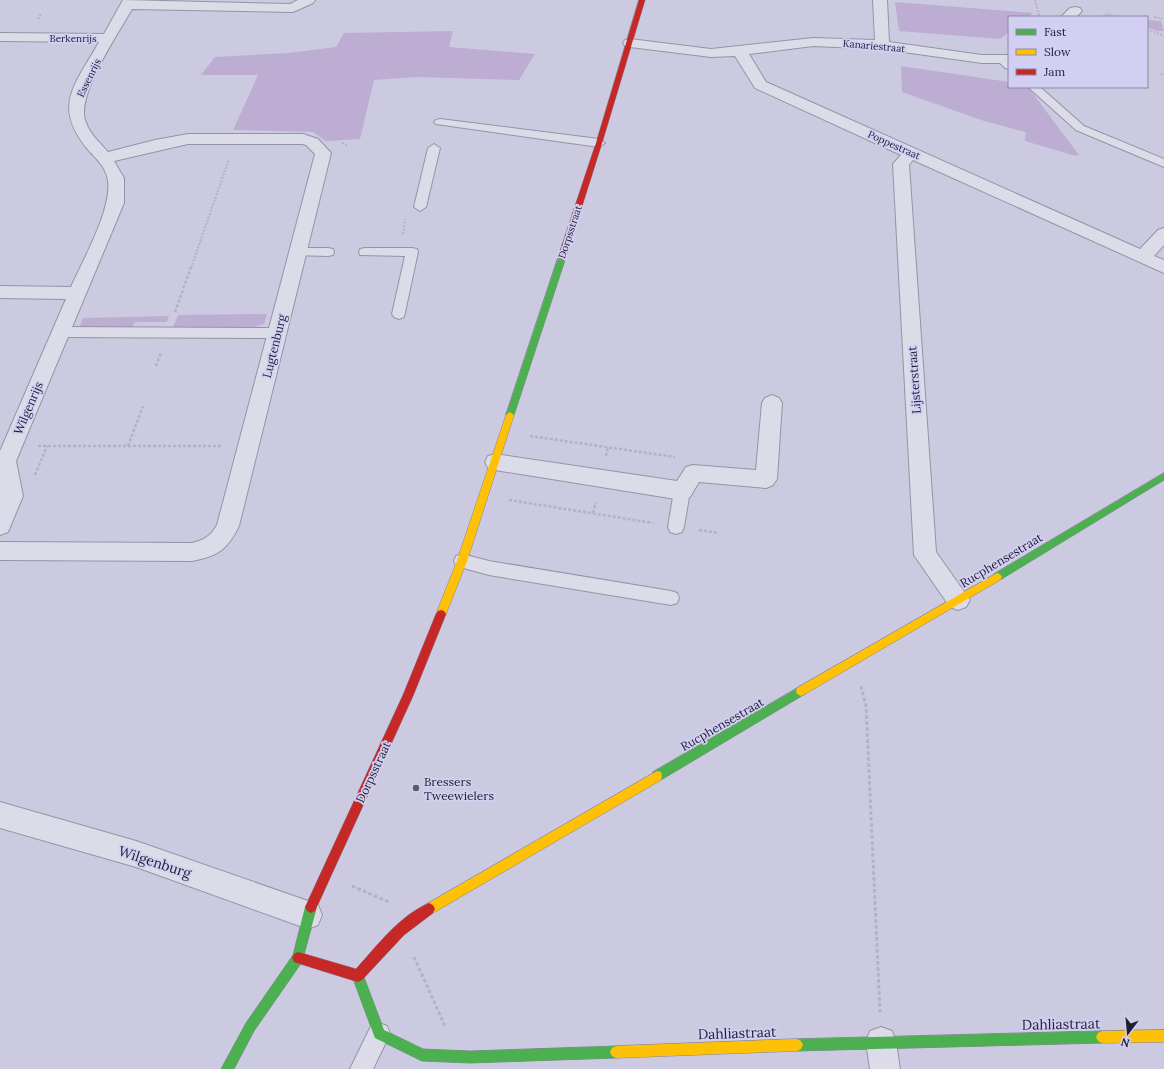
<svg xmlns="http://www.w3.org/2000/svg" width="1164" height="1069" font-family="Lora,serif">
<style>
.green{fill:#bdadd2}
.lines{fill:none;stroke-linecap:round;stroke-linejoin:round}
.lane-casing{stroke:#9494a5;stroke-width:2}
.street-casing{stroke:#9494a5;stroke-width:2}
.fast-casing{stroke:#848495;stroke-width:1}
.slow-casing{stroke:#848495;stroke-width:1}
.jam-casing{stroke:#848495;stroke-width:1}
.path-far2{stroke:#b3b2c1;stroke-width:2;stroke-dasharray:2 1.5;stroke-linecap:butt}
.path-far1{stroke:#b3b2c1;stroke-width:2.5;stroke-dasharray:3 2;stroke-linecap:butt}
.path{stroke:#b3b2c1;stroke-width:3;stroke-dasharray:3.5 2.5;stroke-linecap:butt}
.lane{fill:#dcdbe8;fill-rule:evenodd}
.street{fill:#dcdbe8;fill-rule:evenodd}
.fast{fill:#4caf50;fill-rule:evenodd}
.slow{fill:#ffc107;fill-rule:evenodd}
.jam{fill:#c62828;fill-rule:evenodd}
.poi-dot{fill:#5a5b6f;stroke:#d3cff2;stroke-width:1.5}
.labels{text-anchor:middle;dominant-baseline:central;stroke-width:3.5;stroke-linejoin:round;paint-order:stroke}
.far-street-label{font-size:10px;fill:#1d1f32;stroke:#d3cff2}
.street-label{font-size:12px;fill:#1d1f32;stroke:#d3cff2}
.poi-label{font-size:12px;fill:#1d1f32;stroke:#d3cff2;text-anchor:start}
.near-street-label{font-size:14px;fill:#1d1f32;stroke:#d3cff2}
</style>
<rect width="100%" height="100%" fill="#cccae0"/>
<!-- green -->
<g class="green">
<polygon points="895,2 1033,13 1028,17 1009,17 1009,32 1000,39 899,31"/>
<polygon points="1147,20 1161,21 1164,31 1157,31 1147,27"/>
<polygon points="453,31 449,47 535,54 519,80 416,77 374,80 360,139 326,141 313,132 233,130 258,75 201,75 215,57 288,53 336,47 344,33"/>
<polygon points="901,66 1009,82 1009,87 1028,87 1079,155 1076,156 1025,141 1026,132 984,121 902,92"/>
<polygon points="267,314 264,324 254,327 173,327 178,315"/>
<polygon points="169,316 167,322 135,322 132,327 79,328 83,318"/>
</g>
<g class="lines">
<!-- lane casing -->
<g class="lane-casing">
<g id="lane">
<polygon points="1002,57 1009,60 1009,69 1005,68 997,60"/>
<polygon points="1028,87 1040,87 1084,126 1164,159 1164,167 1076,130"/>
<polygon points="440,119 599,139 605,143 599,147 436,124 434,122 436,120"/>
<polygon points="434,144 440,148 426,207 420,211 414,207 428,148"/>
<polygon points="298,248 328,248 333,249 334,252 333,255 328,256 293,255 292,252 293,249"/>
<polygon points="365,248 412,248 417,249 418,252 404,317 399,319 394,317 392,314 405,256 360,255 359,252 360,249"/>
<polygon points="60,327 277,328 282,330 284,333 282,336 277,338 60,337 55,335 53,332 55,329"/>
<polygon points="682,485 687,487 690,491 684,527 682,532 676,534 670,532 668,527 674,491 677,487"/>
<polygon points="462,554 489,561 671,591 677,593 679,598 677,603 671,605 489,575 456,566 454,561 456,556"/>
<polygon points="379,1023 387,1026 390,1034 373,1069 350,1069 371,1026"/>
</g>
</g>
<!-- street casing -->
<g class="street-casing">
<g id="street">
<path d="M123,0L290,4L298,0H315L313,3L293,12L132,9C118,34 77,94 85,120C89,133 99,142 108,152L155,140L188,134H303L318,139L331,153L239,526C227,550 218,556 192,561L0,560V542L192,543C204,540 211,536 217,525L315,154L306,145L302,144H188L114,161L124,178V203L16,461L23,496L8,532L0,535V451L66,299L0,298V286L71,287C83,260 112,209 108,181C107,169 97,159 89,151C51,106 75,85 99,42L0,41V33L104,34Z"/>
<polygon points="873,0 887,0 889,42 982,55 1009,55 1009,63 982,63 882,49 813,46 749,54 766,82 1140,249 1158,230 1164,228 1164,245 1154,256 1164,260 1164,273 913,160 909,165 936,552 970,600 966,607 958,610 950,607 914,555 893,164 901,155 755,88 735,56 711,57 630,47 625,46 623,43 625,40 630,39 711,49 813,38 875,40"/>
<polygon points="1075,7 1080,8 1082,11 1076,17 1061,17 1070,8"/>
<polygon points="772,395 779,398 782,403 777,479 773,485 766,488 699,482 690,497 682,500 495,470 488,468 485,462 488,456 495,454 677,481 686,467 693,465 756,470 762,403 765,398"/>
<polygon points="0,802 136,841 308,901 318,905 322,915 318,925 308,929 136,867 0,828"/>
<polygon points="881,1027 892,1031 896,1042 900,1069 870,1069 866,1042 870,1031"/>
</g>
</g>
<!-- fast casing -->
<g class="fast-casing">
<g id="fast">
<polygon points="559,255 562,255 566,257 514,415 510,418 506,415"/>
<polygon points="1164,473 1164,480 1000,580 997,581 994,580 992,577 994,574"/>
<polygon points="801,686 805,688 806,691 805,694 661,780 657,781 653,780 652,776 653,772"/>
<polygon points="311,901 315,903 317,907 302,962 254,1031 234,1069 221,1069 246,1023 293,955 305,907 307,903"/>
<polygon points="358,970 362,972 384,1030 423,1049 470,1051 616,1046 620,1048 622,1052 620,1056 616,1058 470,1063 422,1061 375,1038 352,976 354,972"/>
<polygon points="1102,1031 1106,1033 1108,1037 1106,1041 1102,1043 797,1051 793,1049 791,1045 793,1041 797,1039"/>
</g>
</g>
<!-- slow casing -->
<g class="slow-casing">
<g id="slow">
<polygon points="510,412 514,415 467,561 446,614 444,617 441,618 438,617 436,614 457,561 506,415"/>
<polygon points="997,573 1000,574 1002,577 1000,580 805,694 801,696 797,694 796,691 797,688"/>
<polygon points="657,771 661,772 662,776 661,780 433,913 429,915 425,913 423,909 425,905"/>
<polygon points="1164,1030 1164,1042 1102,1043 1098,1041 1096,1037 1098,1033 1102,1031"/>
<polygon points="797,1039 801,1041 803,1045 801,1049 797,1051 616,1058 612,1056 610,1052 612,1048 616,1046"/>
</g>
</g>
<!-- jam casing -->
<g class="jam-casing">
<g id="jam">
<polygon points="639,0 645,0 602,143 566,257 562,259 559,259 558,257 596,143"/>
<polygon points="441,610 444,611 446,614 413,696 315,911 311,913 307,911 305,907 307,903 403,695 436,614 438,611"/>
<path d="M429,903L433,905L435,909L433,913L404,935L362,980L358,982L294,962L292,958L294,954L298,952L356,969C377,946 399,916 429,903Z"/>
</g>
</g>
<!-- path-far2 -->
<g class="path-far2">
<polyline points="1035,0 1039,15 1036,17"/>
<polyline points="1104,17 1106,14 1115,17"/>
<polyline points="1154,17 1164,19"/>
<polyline points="38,19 41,14"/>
<polyline points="1147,29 1164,36"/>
<polyline points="1161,75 1164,73"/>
<polyline points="342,143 348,146"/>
<polyline points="403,234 405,219"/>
<polyline points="191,268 229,159"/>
</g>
<!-- path-far1 -->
<g class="path-far1">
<polyline points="175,312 191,267"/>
<polyline points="156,366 161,353"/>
<polyline points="530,436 675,457"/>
<polyline points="38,446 223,446"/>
<polyline points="128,446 143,406"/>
<polyline points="606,456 608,447"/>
<polyline points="35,475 47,446"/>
<polyline points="509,500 653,523"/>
<polyline points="593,513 596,502"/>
<polyline points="699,530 719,533"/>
</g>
<!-- path -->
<g class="path">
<polyline points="861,686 866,706 880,1012"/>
<polyline points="352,886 389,902"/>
<polyline points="414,957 445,1026"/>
</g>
<!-- lane -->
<use href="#lane" class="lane"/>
<!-- street -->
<use href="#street" class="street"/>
<!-- fast -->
<use href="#fast" class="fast"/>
<!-- slow -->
<use href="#slow" class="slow"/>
<!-- jam -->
<use href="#jam" class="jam"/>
</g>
<!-- markers -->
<circle class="poi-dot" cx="416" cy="788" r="4"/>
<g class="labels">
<!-- far-street labels -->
<g class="far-street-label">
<text x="73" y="38">Berkenrijs</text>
<text transform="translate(874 46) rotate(5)">Kanariestraat</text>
<text transform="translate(89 78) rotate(-64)">Essenrijs</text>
<text transform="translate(894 145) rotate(24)">Poppestraat</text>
<text transform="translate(570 232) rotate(-72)">Dorpsstraat</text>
</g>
<!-- street labels -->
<g class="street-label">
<text transform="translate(274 346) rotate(-76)">Lugtenburg</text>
<text transform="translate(914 380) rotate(-94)">Lijsterstraat</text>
<text transform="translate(28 408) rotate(-67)">Wilgenrijs</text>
<text transform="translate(1001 560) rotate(-31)">Rucphensestraat</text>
<text transform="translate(722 724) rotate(-30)">Rucphensestraat</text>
<text transform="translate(373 772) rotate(-65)">Dorpsstraat</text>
</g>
<!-- poi labels -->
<g class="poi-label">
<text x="424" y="781">Bressers<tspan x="424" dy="14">Tweewielers</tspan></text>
</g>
<!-- near-street labels -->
<g class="near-street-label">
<text transform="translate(155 862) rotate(18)">Wilgenburg</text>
<text transform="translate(1061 1024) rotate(-1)">Dahliastraat</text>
<text transform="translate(737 1033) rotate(-2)">Dahliastraat</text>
</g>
</g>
<!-- legend -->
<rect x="1008" y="16" width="140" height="72" fill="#d3cff2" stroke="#8a89a5"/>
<rect x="1016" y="29" width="20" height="6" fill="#4caf50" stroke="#8a89a5"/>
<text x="1044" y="36" font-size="12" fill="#1d1f32">Fast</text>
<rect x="1016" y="49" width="20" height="6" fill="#ffc107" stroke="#8a89a5"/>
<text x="1044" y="56" font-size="12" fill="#1d1f32">Slow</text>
<rect x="1016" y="69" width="20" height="6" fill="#c62828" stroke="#8a89a5"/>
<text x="1044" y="76" font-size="12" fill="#1d1f32">Jam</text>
<!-- north arrow -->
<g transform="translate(1128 1033) rotate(196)" stroke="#d3cff2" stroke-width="3" paint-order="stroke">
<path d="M0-3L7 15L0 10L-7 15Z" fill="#1d1f32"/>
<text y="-6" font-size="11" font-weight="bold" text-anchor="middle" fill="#1d1f32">N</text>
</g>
</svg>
